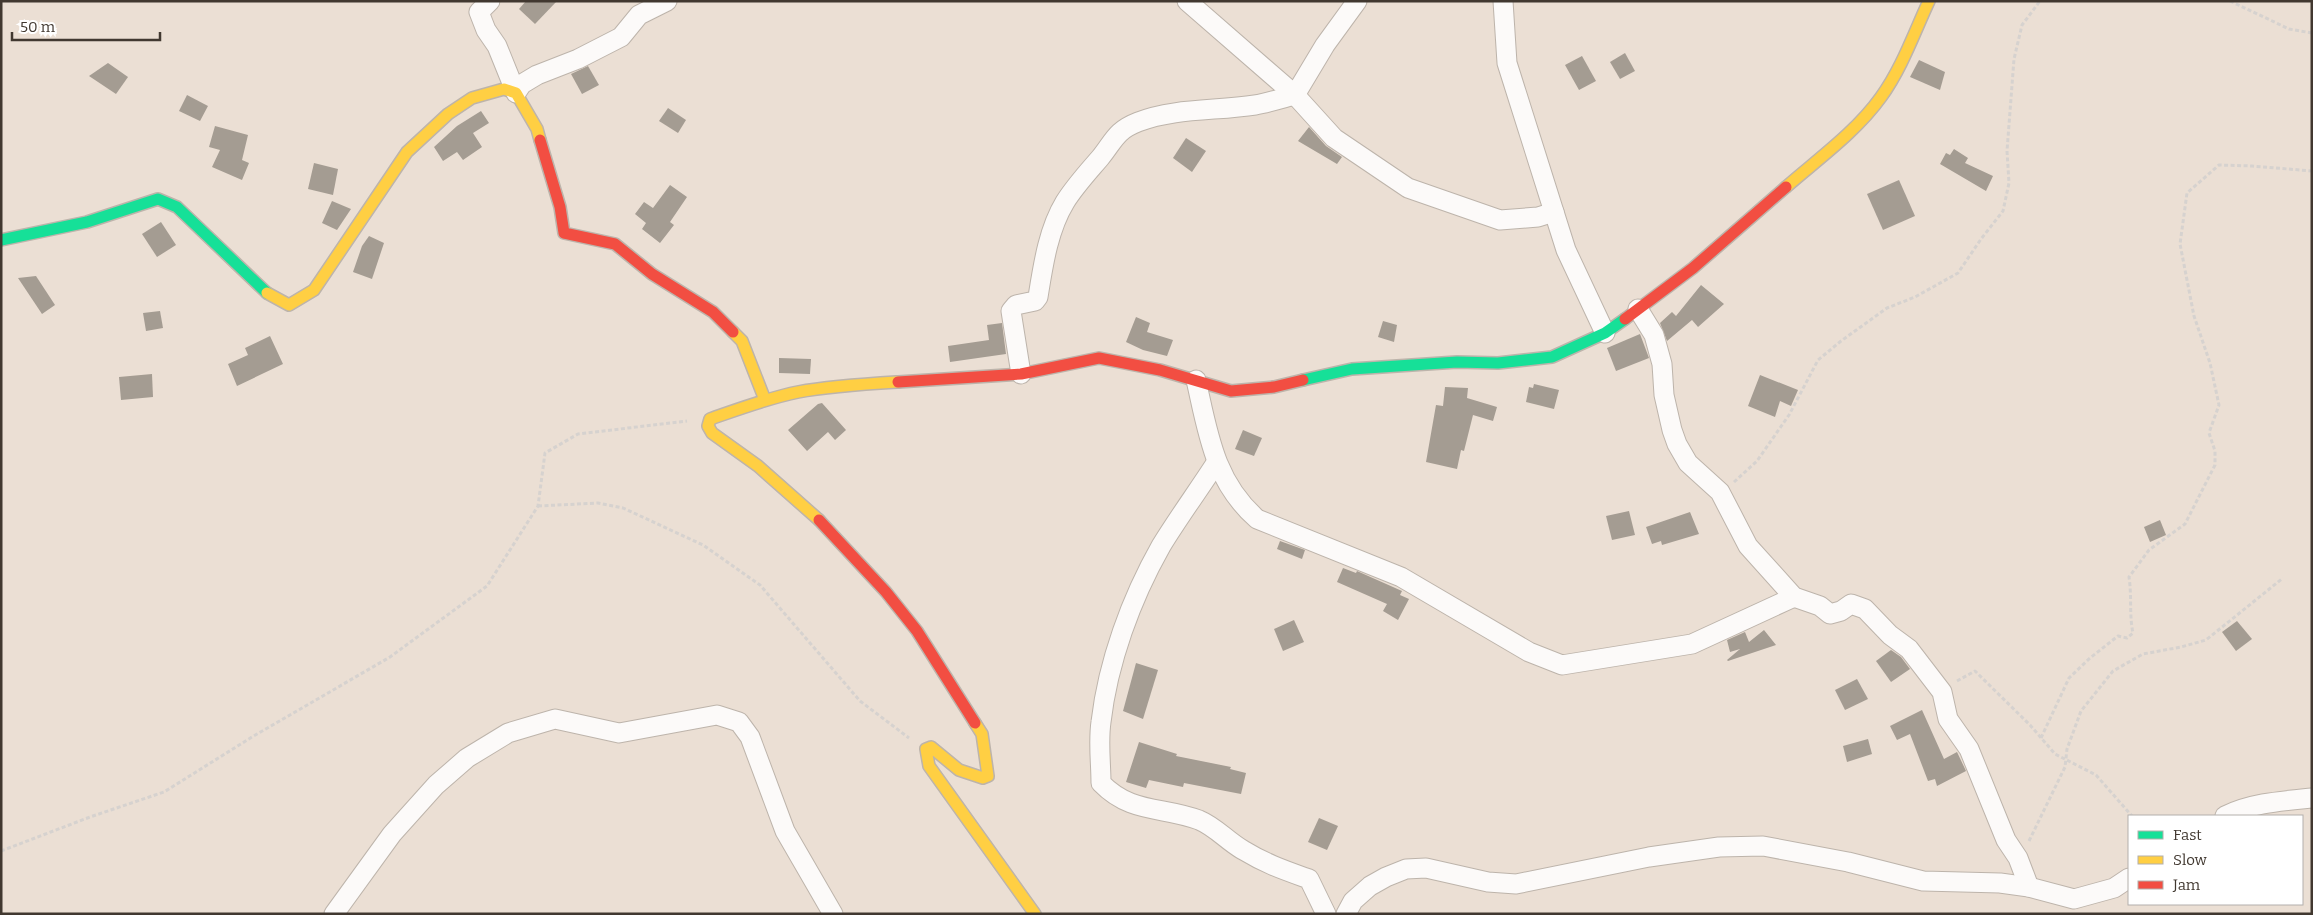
<svg xmlns="http://www.w3.org/2000/svg" width="2313" height="915" font-family="Bitter,serif">
<style>
.building{fill:#a49c92}
.lines{fill:none;stroke-linecap:round;stroke-linejoin:round}
.street-casing{stroke:#bdb4ab;stroke-width:21}
.fast-casing{stroke:#bdb4ab;stroke-width:14}
.slow-casing{stroke:#bdb4ab;stroke-width:14}
.jam-casing{stroke:#bdb4ab;stroke-width:14}
.path{stroke:#d6d2cf;stroke-width:3;stroke-dasharray:4 2.5;stroke-linecap:butt}
.street{stroke:#fcfaf9;stroke-width:19}
.fast{stroke:#16e098;stroke-width:11}
.slow{stroke:#ffcf43;stroke-width:11}
.jam{stroke:#f24e42;stroke-width:11}
</style>
<rect width="100%" height="100%" fill="#ebdfd4"/>
<!-- building -->
<g class="building">
<polygon points="526,1 557,1 535,24 519,9"/>
<polygon points="1625,53 1635,71 1620,79 1610,62"/>
<polygon points="1582,56 1596,81 1579,90 1565,65"/>
<polygon points="1919,60 1945,72 1940,90 1910,77"/>
<polygon points="108,63 128,77 116,94 89,76"/>
<polygon points="588,66 599,85 582,94 571,74"/>
<polygon points="187,95 208,106 200,121 179,111"/>
<polygon points="668,108 686,120 678,133 659,121"/>
<polygon points="481,111 489,123 473,133 482,147 463,160 457,152 443,161 434,147 457,126"/>
<polygon points="215,126 248,135 242,160 249,163 242,180 212,167 220,150 209,147"/>
<polygon points="1309,127 1326,146 1342,157 1337,164 1298,141"/>
<polygon points="1186,138 1206,151 1192,172 1173,158"/>
<polygon points="1954,149 1968,158 1965,163 1993,176 1986,191 1940,164 1946,153 1950,155"/>
<polygon points="314,163 338,169 333,195 308,189"/>
<polygon points="1899,180 1915,216 1883,230 1867,194"/>
<polygon points="670,185 687,197 670,222 674,225 660,243 642,229 646,223 635,214 644,202 653,208"/>
<polygon points="332,201 351,209 337,230 322,223"/>
<polygon points="161,222 176,245 157,257 142,234"/>
<polygon points="369,236 384,243 372,279 353,272 362,246"/>
<polygon points="36,276 55,305 42,314 18,278"/>
<polygon points="1701,285 1724,304 1698,327 1692,320 1667,341 1660,323 1672,312 1676,316"/>
<polygon points="160,311 163,328 146,331 143,313"/>
<polygon points="1136,317 1150,323 1147,332 1173,340 1167,356 1143,350 1126,342"/>
<polygon points="1383,321 1397,325 1394,342 1378,337"/>
<polygon points="1002,323 1006,354 950,362 948,346 989,340 987,325"/>
<polygon points="1640,334 1649,358 1616,371 1607,348"/>
<polygon points="270,336 283,364 237,386 228,364 248,355 245,348"/>
<polygon points="779,358 811,359 810,374 779,373"/>
<polygon points="152,374 153,397 121,400 119,377"/>
<polygon points="1760,375 1798,390 1791,406 1780,401 1775,417 1748,406"/>
<polygon points="1534,384 1559,390 1554,409 1526,402 1529,387 1533,388"/>
<polygon points="1445,387 1468,388 1467,398 1497,407 1493,421 1473,415 1464,451 1461,450 1457,469 1426,462 1436,405 1443,406"/>
<polygon points="822,403 846,430 835,440 828,432 807,451 788,430 818,404"/>
<polygon points="1243,430 1262,438 1254,456 1235,449"/>
<polygon points="1629,511 1635,535 1612,540 1606,516"/>
<polygon points="1690,512 1699,534 1662,545 1661,541 1652,544 1646,527"/>
<polygon points="2160,520 2166,535 2150,542 2144,527"/>
<polygon points="1280,541 1305,550 1302,559 1277,549"/>
<polygon points="1343,568 1356,573 1357,571 1402,591 1400,595 1409,599 1398,620 1383,611 1387,604 1337,582"/>
<polygon points="1294,620 1304,642 1283,651 1274,629"/>
<polygon points="2237,621 2252,639 2236,651 2222,632"/>
<polygon points="1764,630 1776,645 1728,661 1727,660 1740,649 1730,652 1727,640 1745,632 1749,642"/>
<polygon points="1891,650 1901,657 1910,669 1891,682 1876,661"/>
<polygon points="1136,663 1158,670 1143,719 1123,711"/>
<polygon points="1857,679 1868,699 1845,710 1835,690"/>
<polygon points="1922,710 1944,759 1957,752 1966,771 1937,786 1935,779 1928,781 1910,734 1897,740 1890,726"/>
<polygon points="1868,739 1872,754 1847,762 1843,746"/>
<polygon points="1139,742 1177,754 1176,756 1231,767 1230,769 1246,773 1241,794 1184,783 1183,787 1149,780 1146,788 1126,782"/>
<polygon points="1319,818 1338,826 1327,850 1308,842"/>
</g>
<g class="lines">
<!-- street casing -->
<g class="street-casing">
<g id="street">
<polyline points="490,1 479,12 486,30 497,46 516,93 522,84 537,75 578,59 621,37 639,15 667,1"/>
<polyline points="1187,1 1295,95 1334,138 1408,188 1500,220 1538,217 1554,212"/>
<polyline points="1503,1 1507,63 1566,250 1605,333"/>
<polyline points="1638,309 1654,335 1662,364 1664,395 1672,430 1677,444 1688,463 1720,492 1748,546 1794,597 1820,606 1830,614 1841,611 1851,604 1865,609 1890,635 1909,649 1942,692 1948,719 1969,749 2006,840 2018,858 2029,887"/>
<path d="M1021,374L1011,311L1016,305L1035,301L1038,297C1043,266 1048,230 1065,202C1075,186 1088,172 1100,158C1114,141 1115,131 1138,122C1174,108 1216,111 1255,105C1268,103 1282,98 1295,95L1325,45L1357,1"/>
<path d="M1196,380C1208,433 1214,481 1257,519L1401,577L1529,652L1562,665L1692,644L1794,597"/>
<path d="M1216,463C1198,491 1178,518 1161,546C1131,599 1108,662 1101,722C1098,742 1101,763 1101,783C1131,814 1162,806 1199,820C1216,827 1227,841 1243,850C1266,864 1284,870 1309,879L1326,914"/>
<path d="M2225,816C2251,803 2282,801 2312,798"/>
<polyline points="334,914 392,834 436,785 467,758 508,733 555,719 619,733 717,715 739,722 750,737 785,831 833,914"/>
<polyline points="1346,914 1353,901 1370,886 1386,877 1406,869 1426,868 1488,882 1516,884 1649,857 1719,847 1763,846 1848,862 1923,881 2000,883 2029,887 2074,899 2114,888 2129,878"/>
</g>
</g>
<!-- fast casing -->
<g class="fast-casing">
<g id="fast">
<polyline points="1,240 87,222 158,199 177,207 267,293"/>
<polyline points="1303,380 1352,369 1457,362 1498,363 1552,357 1605,333 1625,319"/>
</g>
</g>
<!-- slow casing -->
<g class="slow-casing">
<g id="slow">
<path d="M1786,187C1818,159 1856,132 1881,97C1902,68 1914,33 1929,1"/>
<polyline points="267,293 289,305 314,290 407,152 448,114 472,98 504,89 516,93 537,129 540,140"/>
<polyline points="733,332 742,341 765,400"/>
<path d="M819,520L758,466L712,433L708,426L710,419C739,409 768,398 798,392C831,386 865,384 898,382"/>
<polyline points="975,723 982,734 988,776 983,778 959,770 931,747 926,749 929,766 1035,914"/>
</g>
</g>
<!-- jam casing -->
<g class="jam-casing">
<g id="jam">
<polyline points="540,140 560,207 564,233 615,244 652,274 713,312 733,332"/>
<polyline points="1625,319 1693,268 1786,187"/>
<polyline points="898,382 1021,374 1099,358 1160,370 1231,391 1274,387 1303,380"/>
<polyline points="819,520 886,592 917,631 975,723"/>
</g>
</g>
<!-- path -->
<g class="path">
<polyline points="2230,1 2289,29 2312,33"/>
<polyline points="1734,482 1757,461 1789,415 1818,360 1841,341 1887,308 1915,297 1958,273 1981,239 2003,211 2009,183 2007,151 2014,59 2022,25 2040,1"/>
<polyline points="538,506 598,503 623,508 703,545 760,585 860,701 909,738"/>
<polyline points="1957,681 1975,671 2030,725 2055,754 2096,775 2132,816"/>
<path d="M2041,738L2069,678L2090,658L2118,636L2127,638L2133,633C2129,615 2132,596 2129,577L2149,550L2185,524L2215,465V451L2209,433L2219,405L2210,363L2194,316L2180,244L2187,193L2219,165L2252,166L2312,171"/>
<polyline points="2029,841 2065,767 2067,749 2081,711 2113,671 2143,654 2181,647 2206,640 2283,578"/>
<polyline points="1,851 90,817 164,792 252,737 390,657 487,586 538,506 545,453 578,434 687,421"/>
</g>
<!-- street -->
<use href="#street" class="street"/>
<!-- fast -->
<use href="#fast" class="fast"/>
<!-- slow -->
<use href="#slow" class="slow"/>
<!-- jam -->
<use href="#jam" class="jam"/>
</g>
<!-- border -->
<rect width="2313" height="915" fill="none" stroke="#413830" stroke-width="5"/>
<!-- legend -->
<rect x="2128" y="815" width="175" height="90" fill="#ffffff" stroke="#b3afac"/>
<rect x="2138" y="831" width="25" height="8" fill="#16e098" stroke="#b3afac"/>
<text x="2173" y="840" font-size="15" fill="#413830">Fast</text>
<rect x="2138" y="856" width="25" height="8" fill="#ffcf43" stroke="#b3afac"/>
<text x="2173" y="865" font-size="15" fill="#413830">Slow</text>
<rect x="2138" y="881" width="25" height="8" fill="#f24e42" stroke="#b3afac"/>
<text x="2173" y="890" font-size="15" fill="#413830">Jam</text>
<!-- scale -->
<path d="M12 32v8h148v-8" fill="none" stroke="#413830" stroke-width="2.5"/>
<text x="20" y="32" font-size="15" fill="#413830" stroke="#ffffff" stroke-width="4" paint-order="stroke">50 m</text>
</svg>
